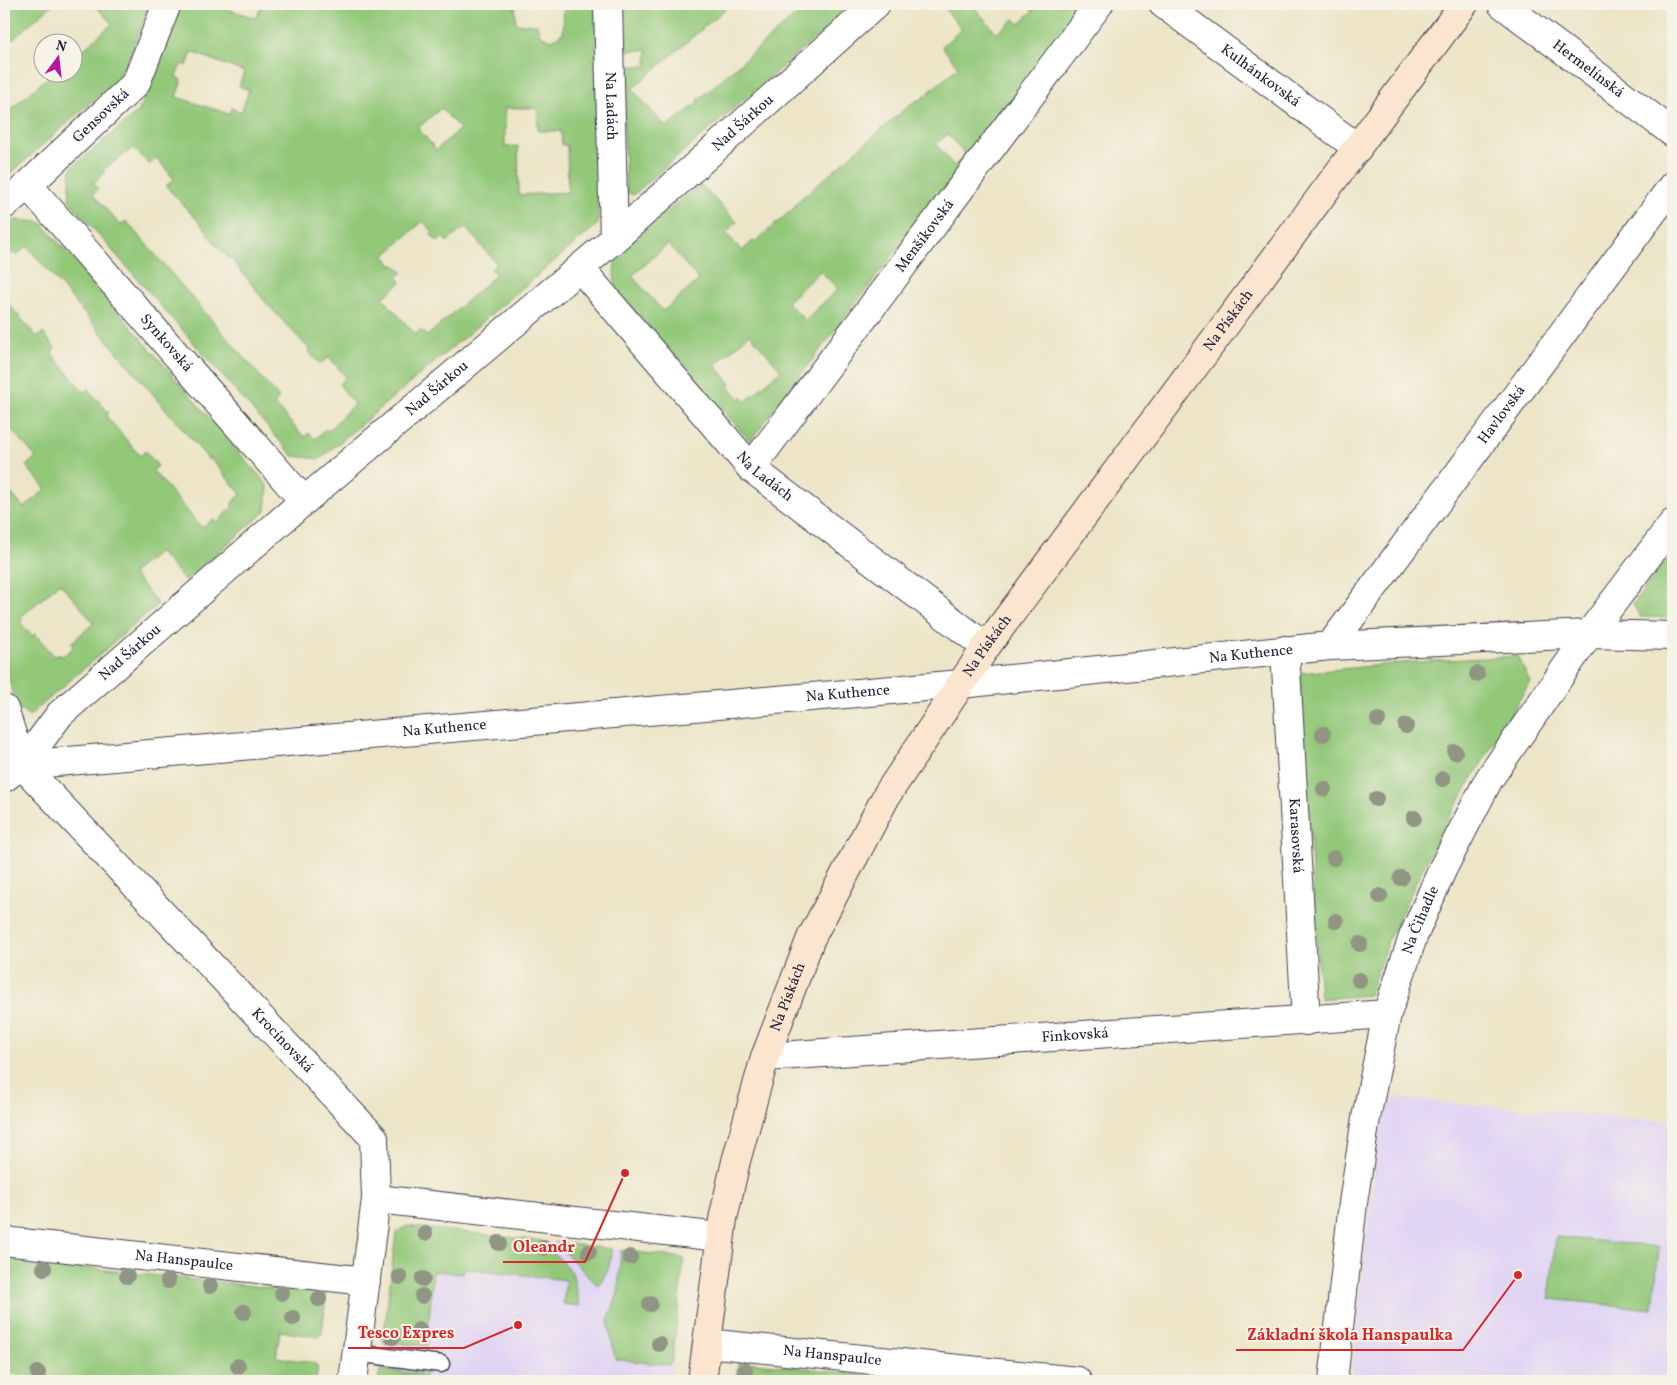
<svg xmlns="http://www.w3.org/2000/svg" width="1677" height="1385" font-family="Vollkorn,serif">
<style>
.built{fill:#e0d4f4}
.green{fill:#93c879;stroke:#5a755a;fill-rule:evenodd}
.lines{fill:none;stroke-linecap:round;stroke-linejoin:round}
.lane-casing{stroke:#403f50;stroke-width:19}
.street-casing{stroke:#403f50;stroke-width:30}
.secondary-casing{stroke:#403f50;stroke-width:30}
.lane{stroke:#fff;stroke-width:16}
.street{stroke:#fff;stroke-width:28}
.secondary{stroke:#fce5cf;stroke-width:28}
.tree{fill:#909584}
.labels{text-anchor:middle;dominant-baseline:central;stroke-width:4;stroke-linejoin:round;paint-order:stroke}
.street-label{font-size:15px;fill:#22223b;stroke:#f7f3e8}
.leader{fill:none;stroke:#d62828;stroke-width:2}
.callout-dot{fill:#d62828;stroke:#f7f3e8;stroke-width:2}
.callout-label{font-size:16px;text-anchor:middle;font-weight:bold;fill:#d62828;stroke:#f7f3e8;stroke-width:4;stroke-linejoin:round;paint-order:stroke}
</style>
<rect width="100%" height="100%" fill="#f7f3e8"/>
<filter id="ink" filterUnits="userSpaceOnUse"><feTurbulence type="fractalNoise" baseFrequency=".02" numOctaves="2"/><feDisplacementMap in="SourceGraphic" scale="10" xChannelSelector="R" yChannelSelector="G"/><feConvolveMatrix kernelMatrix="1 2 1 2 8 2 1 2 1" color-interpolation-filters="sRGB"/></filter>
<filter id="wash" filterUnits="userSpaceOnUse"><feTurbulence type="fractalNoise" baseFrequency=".0096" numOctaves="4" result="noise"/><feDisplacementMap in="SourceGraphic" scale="20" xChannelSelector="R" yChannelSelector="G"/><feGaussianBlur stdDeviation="1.12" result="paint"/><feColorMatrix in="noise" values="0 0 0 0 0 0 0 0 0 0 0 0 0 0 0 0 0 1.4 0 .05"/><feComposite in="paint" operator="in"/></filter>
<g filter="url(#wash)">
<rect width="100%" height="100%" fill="#ece5c7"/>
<!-- built -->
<g class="built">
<polygon points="1385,1097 1673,1122 1673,1381 1351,1381 1374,1168"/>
<polygon points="407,1226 683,1257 670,1381 378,1381 396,1233"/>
</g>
<!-- green -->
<g class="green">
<polygon points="4,4 53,4 4,47"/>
<polygon points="94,4 150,4 122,75 4,179 4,115 53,73 72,72 73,56 76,53 78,54 112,24"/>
<path d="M180,4H210L256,18L262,4H515L516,24H537L540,35L552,40L563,33L564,4H596L598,224L320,459L293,456L69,201L71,168L139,111ZM192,52L244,72L239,86L249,90L241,112L231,108L229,114L176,97L182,80L176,77L181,64L187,66ZM441,108L460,129L436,150L418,128ZM505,108H537L538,131H561L562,145H567L568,192L519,195L518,146L505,147ZM133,148L149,164L157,158L174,179L166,186L208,232L207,234L228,258L230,257L268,305L310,350L309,352L320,364L329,357L346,377L339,384L354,404L328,431L326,429L315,439L309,433L304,437L274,404L279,398L126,221L120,225L93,194L98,189L93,183L105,173L103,170ZM423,221L433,232L430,234L438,242L443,237L447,242L465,227L497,264L491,269L496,275L427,336L421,330L415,334L383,298L401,282L397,277L403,272L395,265L393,266L384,256Z"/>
<polygon points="621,4 731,4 632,89 666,127 699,102 698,100 809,4 855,4 633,195 626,192 622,66 647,66 647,50 621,51"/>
<path d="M941,4H971L997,33L1014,19L1019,24L1033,11L1029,6L1032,4H1086L750,441L619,294C615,283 612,272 616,260C623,244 684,198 700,184L737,222L726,233L742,251L753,241L755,242L794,208L797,202L912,103L918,100L919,101L958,67L942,46L962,29ZM948,134L966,155L954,166L936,144ZM668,244L699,280L663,311L632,276ZM820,271L838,289L805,320L787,302ZM750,334L781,370L746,401L742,397L740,399L729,387L731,384L715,365Z"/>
<path d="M15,220L41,222L268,486L266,511L185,581L159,552L132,573L158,604L29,716L20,710L14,699L4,660V485L24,508L46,489L26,466L36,457L11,429L4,434V299L37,337L43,333L55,348L51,353L84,392L88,389L109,413L106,416L140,456L145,451L158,466L153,471L202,528L213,519L217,522L233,507L231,504L241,494L211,459L209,460L27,246L16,256L13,252L4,260V230ZM60,583L94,623L72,642L73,648L63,656L58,654L55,657L35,634L32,636L20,622L23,619L21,617Z"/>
<polygon points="1673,550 1673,618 1640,617 1633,604"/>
<polygon points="1518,656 1530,682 1441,831 1388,940 1369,995 1320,999 1300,673 1413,662"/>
<polygon points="407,1226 542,1241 572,1272 580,1306 563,1304 566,1280 464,1268 463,1274 433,1271 427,1346 383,1342 396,1233"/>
<polygon points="1556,1237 1659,1247 1653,1309 1549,1299"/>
<polygon points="555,1242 613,1249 608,1270 598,1286"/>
<polygon points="621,1250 684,1258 672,1362 669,1365 615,1359 608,1321 618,1293"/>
<polygon points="4,1259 326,1294 322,1334 320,1334 319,1337 280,1331 276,1357 315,1363 315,1366 318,1366 316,1381 80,1381 4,1373"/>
<polygon points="738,1361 919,1381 736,1381"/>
<polygon points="380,1370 425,1374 424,1381 378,1381"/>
</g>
</g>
<g filter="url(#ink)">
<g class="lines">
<!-- lane casing -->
<g class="lane-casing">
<polyline id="lane" points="356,1353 441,1364"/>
</g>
<!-- street casing -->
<g class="street-casing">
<g id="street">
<path id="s1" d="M608,4L614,239"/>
<path id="s2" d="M1163,4L1358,148"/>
<path id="s3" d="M1502,4L1673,133"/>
<path id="s4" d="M28,185L304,501"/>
<path id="s5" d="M4,205L28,185L136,83L167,4"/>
<path id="s6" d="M580,268L751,468L986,647"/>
<path id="s7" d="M751,468L1099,4"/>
<path id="s8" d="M1330,646L1673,185"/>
<path id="s9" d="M1285,650L1306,1021"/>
<path id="s10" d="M4,709L22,765L374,1138L376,1199L353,1381"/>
<path id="s11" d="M22,765L961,684L1330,646L1589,634L1673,636"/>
<path id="s12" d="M4,778L22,765L60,714L304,501L614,239L876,4"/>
<path id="s13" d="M765,1057L1387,1014"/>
<polyline points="376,1199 720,1237"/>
<path id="s14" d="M4,1241L366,1281"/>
<path id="s15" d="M707,1343L1077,1381"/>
<path id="s16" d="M1333,1381L1353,1203L1366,1118L1387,1014L1413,937L1443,868L1489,779L1589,634L1673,523"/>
</g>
</g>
<!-- secondary casing -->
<g class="secondary-casing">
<g id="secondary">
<path id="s17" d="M702,1381L723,1219L736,1161L765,1057L811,938L888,793L986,647L1464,4"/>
</g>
</g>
<!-- lane -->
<use href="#lane" class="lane"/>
<!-- street -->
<use href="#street" class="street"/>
<!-- secondary -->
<use href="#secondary" class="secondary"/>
</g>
<!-- trees -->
<g class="tree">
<circle cx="1477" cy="674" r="8"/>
<circle cx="1378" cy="720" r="8"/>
<circle cx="1406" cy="726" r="8"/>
<circle cx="1323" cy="734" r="8"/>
<circle cx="1455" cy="752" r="8"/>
<circle cx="1443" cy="779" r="8"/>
<circle cx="1324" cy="789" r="8"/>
<circle cx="1376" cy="799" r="8"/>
<circle cx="1414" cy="818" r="8"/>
<circle cx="1334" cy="858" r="8"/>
<circle cx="1401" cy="878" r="8"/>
<circle cx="1380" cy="896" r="8"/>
<circle cx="1336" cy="921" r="8"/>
<circle cx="1360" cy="944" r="8"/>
<circle cx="1359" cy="980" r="8"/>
<circle cx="425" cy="1233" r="8"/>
<circle cx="499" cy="1243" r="8"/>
<circle cx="544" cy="1248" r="8"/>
<circle cx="589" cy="1252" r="8"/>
<circle cx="630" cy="1257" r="8"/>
<circle cx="44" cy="1268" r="8"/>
<circle cx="127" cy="1276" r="8"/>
<circle cx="400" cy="1277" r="8"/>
<circle cx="423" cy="1279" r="8"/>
<circle cx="168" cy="1281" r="8"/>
<circle cx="210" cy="1286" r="8"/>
<circle cx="282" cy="1293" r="8"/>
<circle cx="422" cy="1296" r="8"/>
<circle cx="319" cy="1299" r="8"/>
<circle cx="650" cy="1304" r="8"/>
<circle cx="244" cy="1312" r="8"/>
<circle cx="293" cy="1318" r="8"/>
<circle cx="419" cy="1330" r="8"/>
<circle cx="393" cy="1337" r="8"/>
<circle cx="659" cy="1344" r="8"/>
<circle cx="238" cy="1366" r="8"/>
<circle cx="745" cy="1371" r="8"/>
<circle cx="38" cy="1373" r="8"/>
</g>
</g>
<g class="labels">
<!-- street labels -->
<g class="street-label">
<text stroke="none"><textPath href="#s3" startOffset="108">Hermelínská</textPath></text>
<text stroke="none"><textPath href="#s2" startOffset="121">Kulhánkovská</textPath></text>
<text stroke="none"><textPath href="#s1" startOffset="102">Na Ladách</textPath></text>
<text stroke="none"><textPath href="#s5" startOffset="132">Gensovská</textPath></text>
<text stroke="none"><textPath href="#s12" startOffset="989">Nad Šárkou</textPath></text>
<text stroke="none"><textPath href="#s7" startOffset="290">Menšíkovská</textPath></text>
<text stroke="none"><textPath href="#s17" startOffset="1205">Na Pískách</textPath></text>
<text stroke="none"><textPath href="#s4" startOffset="210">Synkovská</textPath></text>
<text stroke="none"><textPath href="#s12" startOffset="584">Nad Šárkou</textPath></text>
<text stroke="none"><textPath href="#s8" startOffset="288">Havlovská</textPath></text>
<text stroke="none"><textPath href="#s6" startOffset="279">Na Ladách</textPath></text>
<text stroke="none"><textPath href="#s17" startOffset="800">Na Pískách</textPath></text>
<text stroke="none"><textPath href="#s12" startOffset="179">Nad Šárkou</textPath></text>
<text stroke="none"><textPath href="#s11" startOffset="1234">Na Kuthence</textPath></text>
<text stroke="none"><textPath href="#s11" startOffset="829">Na Kuthence</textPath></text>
<text stroke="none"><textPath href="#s11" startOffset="424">Na Kuthence</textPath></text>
<text stroke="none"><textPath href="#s9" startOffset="186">Karasovská</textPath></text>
<text stroke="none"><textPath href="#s16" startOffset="471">Na Čihadle</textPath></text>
<text stroke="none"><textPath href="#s17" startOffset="395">Na Pískách</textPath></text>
<text stroke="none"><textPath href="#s13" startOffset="311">Finkovská</textPath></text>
<text stroke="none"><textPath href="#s10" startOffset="438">Krocínovská</textPath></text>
<text stroke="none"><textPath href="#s14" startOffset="181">Na Hanspaulce</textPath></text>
<text stroke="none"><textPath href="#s15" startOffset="126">Na Hanspaulce</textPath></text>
</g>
</g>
<!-- callouts -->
<path class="leader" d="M625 1173L585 1262H503M518 1325L464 1348H348M1518 1275L1463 1350H1236"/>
<g class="callout-dot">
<circle cx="625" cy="1173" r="5"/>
<circle cx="518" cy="1325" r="5"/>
<circle cx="1518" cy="1275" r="5"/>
</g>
<g class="callout-label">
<text x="544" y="1252">Oleandr</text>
<text x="406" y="1338">Tesco Expres</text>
<text x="1350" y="1340">Základní škola Hanspaulka</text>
</g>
<!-- margin -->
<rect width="1677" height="1385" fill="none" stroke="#f7f3e8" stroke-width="20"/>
<!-- north arrow -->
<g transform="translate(58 58) rotate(15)"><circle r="24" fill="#f7f3e8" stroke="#a29fa3"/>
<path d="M0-4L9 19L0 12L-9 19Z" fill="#b5179e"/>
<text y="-8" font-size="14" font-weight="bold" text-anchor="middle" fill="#22223b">N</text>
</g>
</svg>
